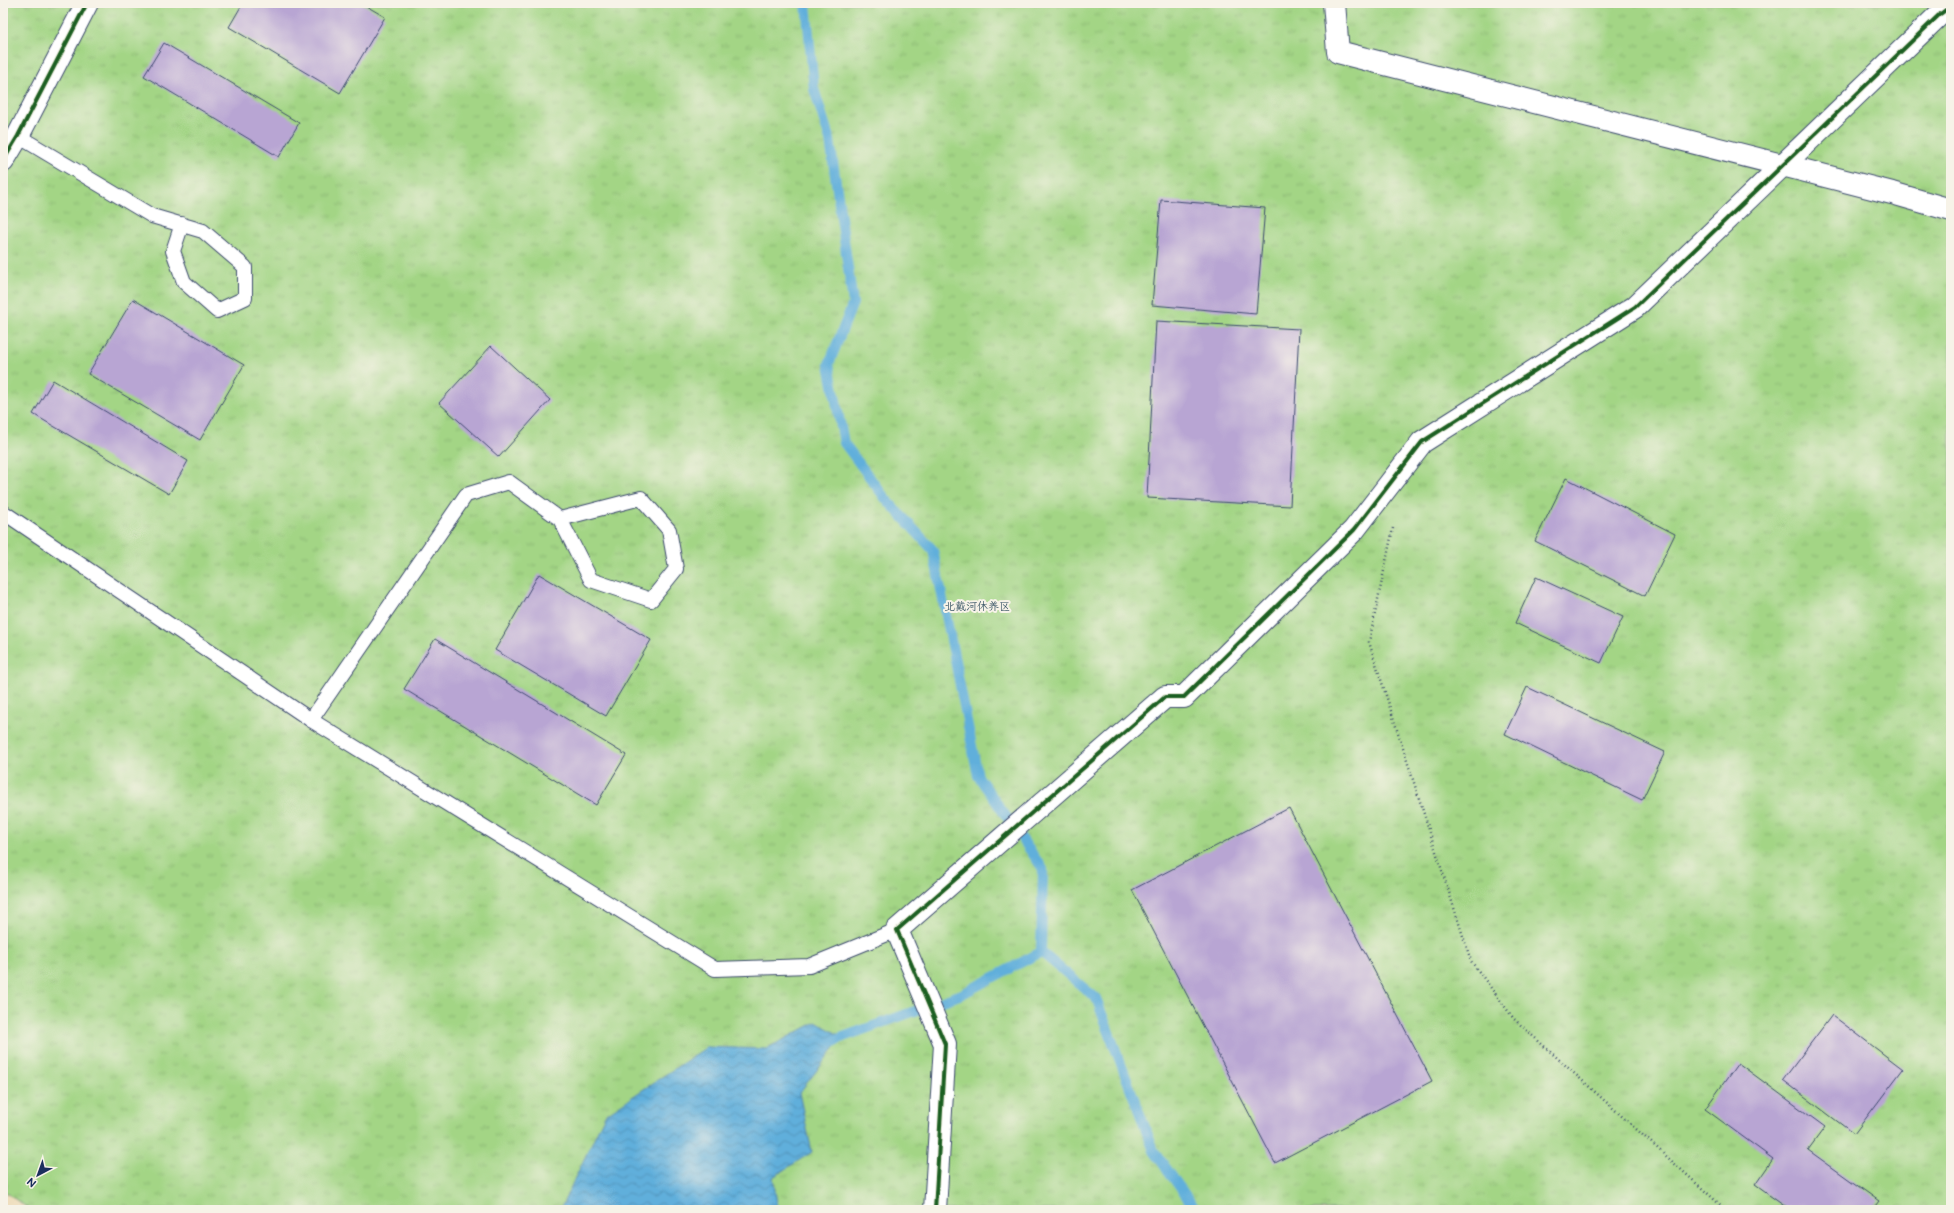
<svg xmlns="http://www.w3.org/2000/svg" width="1954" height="1213" font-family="'Balsamiq Sans','LXGW WenKai TC',sans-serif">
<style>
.park{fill:url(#park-tufts);stroke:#5f8272}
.water{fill:url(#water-waves);stroke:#3e6f9c}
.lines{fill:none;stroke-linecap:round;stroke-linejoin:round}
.stream{stroke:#61afdb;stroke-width:10}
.building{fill:#b8a5d3}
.service-casing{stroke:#3b496d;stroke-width:16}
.minor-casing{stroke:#3b496d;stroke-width:24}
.path{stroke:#3b496d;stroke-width:2.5;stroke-dasharray:1 3;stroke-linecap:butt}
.service{stroke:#fff;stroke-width:14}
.minor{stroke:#fff;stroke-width:22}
.cycleway-casing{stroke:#f7f3e8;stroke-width:6}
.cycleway{stroke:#1b5e20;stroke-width:4}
.labels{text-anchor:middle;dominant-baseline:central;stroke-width:4;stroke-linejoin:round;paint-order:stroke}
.park-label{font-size:11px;fill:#3d5868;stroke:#f7f3e8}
</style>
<defs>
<pattern id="park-tufts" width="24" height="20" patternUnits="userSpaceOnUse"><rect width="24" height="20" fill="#a3d585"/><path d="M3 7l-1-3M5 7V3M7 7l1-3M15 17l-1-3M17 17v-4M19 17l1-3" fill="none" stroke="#8cb775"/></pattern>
<pattern id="water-waves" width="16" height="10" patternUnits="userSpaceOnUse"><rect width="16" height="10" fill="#61afdb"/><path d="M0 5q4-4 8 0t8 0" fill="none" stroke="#4f8fb5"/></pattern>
</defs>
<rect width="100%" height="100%" fill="#f7f3e8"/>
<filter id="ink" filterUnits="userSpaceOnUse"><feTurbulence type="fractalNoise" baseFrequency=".025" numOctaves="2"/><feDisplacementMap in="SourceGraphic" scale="8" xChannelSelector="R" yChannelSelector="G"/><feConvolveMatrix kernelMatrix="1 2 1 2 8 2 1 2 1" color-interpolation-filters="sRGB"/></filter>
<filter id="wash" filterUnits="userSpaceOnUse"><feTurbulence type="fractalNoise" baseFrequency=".012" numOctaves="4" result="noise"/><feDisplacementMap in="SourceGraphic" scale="16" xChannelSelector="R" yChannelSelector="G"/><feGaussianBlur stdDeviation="0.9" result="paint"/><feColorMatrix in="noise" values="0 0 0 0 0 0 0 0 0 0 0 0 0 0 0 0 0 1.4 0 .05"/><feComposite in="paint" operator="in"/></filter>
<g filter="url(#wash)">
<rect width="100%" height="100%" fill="#efdfbf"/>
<!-- park -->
<polygon class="park" points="3,3 1951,3 1951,1210 30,1210 3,1190"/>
<!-- water -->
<polygon class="water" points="816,1022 843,1037 799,1093 812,1152 773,1177 778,1210 560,1210 605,1115 707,1047 766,1049"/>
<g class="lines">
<!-- stream -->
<g class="stream">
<polyline points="806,3 814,89 830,140 853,303 829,364 844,443 885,498 933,550 978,776 1043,869 1041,952 1096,998 1154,1151 1196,1210"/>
<polyline points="832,1043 843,1037 962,994 1041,952"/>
</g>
</g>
<g id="blocks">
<!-- building -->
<g class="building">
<polygon points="243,3 361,3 385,17 340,93 229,27"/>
<polygon points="164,43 299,123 279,157 144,76"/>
<polygon points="1161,200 1265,208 1256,314 1152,305"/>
<polygon points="133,299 244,365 200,440 88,374"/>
<polygon points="1156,321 1299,329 1290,506 1147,498"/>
<polygon points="491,346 550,400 499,457 439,403"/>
<polygon points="53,380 188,461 169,494 33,414"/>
<polygon points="1566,478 1675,534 1645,596 1535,541"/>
<polygon points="539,574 651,640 606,716 495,650"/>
<polygon points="1536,577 1623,617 1601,663 1515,623"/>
<polygon points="435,639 626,755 596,805 404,689"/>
<polygon points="1527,687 1665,752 1642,800 1505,734"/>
<polygon points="1289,808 1432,1081 1275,1163 1132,890"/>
<polygon points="1832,1015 1903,1069 1854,1134 1783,1080"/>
<polygon points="1738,1063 1825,1127 1808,1150 1879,1201 1872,1210 1790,1210 1755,1185 1773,1159 1705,1109"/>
</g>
</g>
</g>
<g filter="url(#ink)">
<use href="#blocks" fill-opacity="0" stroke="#3b496d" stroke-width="1"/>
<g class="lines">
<!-- service casing -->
<g class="service-casing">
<g id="service">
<polyline points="18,136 152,216 203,231 245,267 245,298 217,311 184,282 173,251 182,224"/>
<polyline points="3,512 311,720 715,969 809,966 897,930"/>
<polyline points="311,720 466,495 509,482 560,519 591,580 651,600 676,569 669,530 641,498 560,519"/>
</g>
</g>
<!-- minor casing -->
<g class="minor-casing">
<g id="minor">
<polyline points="1334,3 1338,52 1892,193 1951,210"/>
<polyline points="3,161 18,136 87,3"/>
<polyline points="935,1210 945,1044 897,930 1165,697 1184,697 1354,530 1422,442 1635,307 1939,15 1951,6"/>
</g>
</g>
<!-- path -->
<polyline class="path" points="1393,528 1369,642 1471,961 1514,1019 1726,1210"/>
<!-- service -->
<use href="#service" class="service"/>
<!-- minor -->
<use href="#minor" class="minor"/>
<!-- cycleway casing -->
<g class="cycleway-casing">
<g id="cycleway">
<polyline points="3,161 18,136 87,3"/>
<polyline points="935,1210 945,1044 897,930 1165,697 1184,697 1354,530 1422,442 1635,307 1939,15 1951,6"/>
</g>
</g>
<!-- cycleway -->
<use href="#cycleway" class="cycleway"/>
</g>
</g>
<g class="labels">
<!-- park labels -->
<g class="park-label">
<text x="977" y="606">北戴河休养区</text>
</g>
</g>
<!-- margin -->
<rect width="1954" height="1213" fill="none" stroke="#f7f3e8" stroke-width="16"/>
<!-- north arrow -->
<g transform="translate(38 1175) rotate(221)" stroke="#f7f3e8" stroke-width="3" paint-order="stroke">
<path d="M0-3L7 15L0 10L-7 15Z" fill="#1b2f5e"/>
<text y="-6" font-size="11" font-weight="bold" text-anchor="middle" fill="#1b2f5e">N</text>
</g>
</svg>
